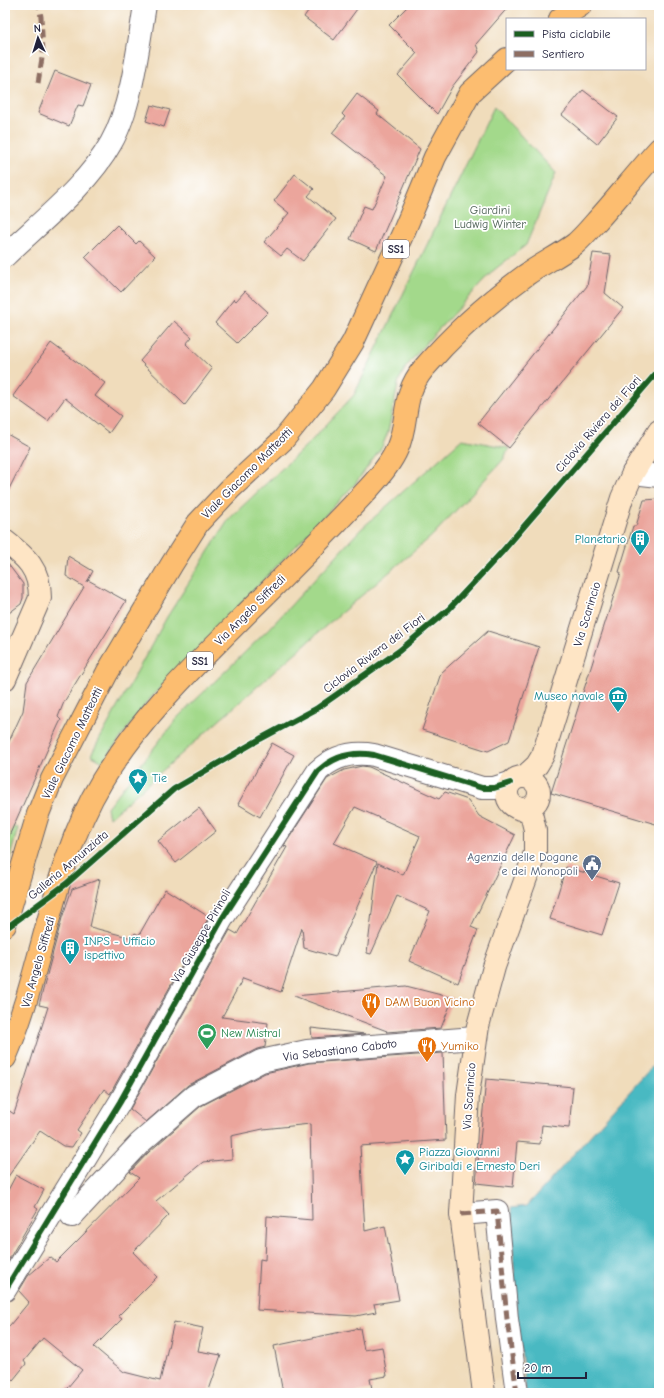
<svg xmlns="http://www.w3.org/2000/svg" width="664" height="1398" font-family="'Comic Neue',sans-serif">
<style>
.green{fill:#a3d98b;stroke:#627e63}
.water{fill:#4ab9c2;stroke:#366e7e}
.building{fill:#eba59c}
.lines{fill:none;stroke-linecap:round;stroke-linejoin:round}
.street-casing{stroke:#6a6368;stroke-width:24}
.secondary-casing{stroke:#6a6368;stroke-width:24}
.primary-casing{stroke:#6a6368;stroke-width:24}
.street{stroke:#fff;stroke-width:22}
.secondary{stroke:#fee5c5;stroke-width:22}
.primary{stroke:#fcbd6f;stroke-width:22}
.quiet{stroke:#8d6e63;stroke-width:5;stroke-dasharray:10 5;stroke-linecap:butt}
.cycleway-casing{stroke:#fff;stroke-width:8}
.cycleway{stroke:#1b5e20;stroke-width:6}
.labels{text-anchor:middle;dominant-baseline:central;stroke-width:3.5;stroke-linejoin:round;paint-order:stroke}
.shield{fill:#fff;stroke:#646476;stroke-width:1}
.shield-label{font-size:11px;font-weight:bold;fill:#22223b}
.park-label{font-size:12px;fill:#4f6257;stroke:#fff}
.street-label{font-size:12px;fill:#22223b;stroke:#fff}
.culture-label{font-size:12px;fill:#0d838f;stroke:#fff;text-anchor:start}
.service-label{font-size:12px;fill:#4e5e75;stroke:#fff;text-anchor:end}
.food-label{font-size:12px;fill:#c56008;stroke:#fff;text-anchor:start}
.leisure-label{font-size:12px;fill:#27864d;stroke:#fff;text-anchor:start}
</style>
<rect width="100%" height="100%" fill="#fff"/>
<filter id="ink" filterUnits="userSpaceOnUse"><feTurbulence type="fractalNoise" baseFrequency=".025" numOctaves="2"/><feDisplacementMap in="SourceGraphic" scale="8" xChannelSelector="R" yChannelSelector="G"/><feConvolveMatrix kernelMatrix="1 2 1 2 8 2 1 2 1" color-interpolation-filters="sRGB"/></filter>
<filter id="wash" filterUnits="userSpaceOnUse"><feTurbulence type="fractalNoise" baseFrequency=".012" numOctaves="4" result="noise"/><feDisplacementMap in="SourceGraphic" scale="16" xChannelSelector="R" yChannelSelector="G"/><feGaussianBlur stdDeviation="0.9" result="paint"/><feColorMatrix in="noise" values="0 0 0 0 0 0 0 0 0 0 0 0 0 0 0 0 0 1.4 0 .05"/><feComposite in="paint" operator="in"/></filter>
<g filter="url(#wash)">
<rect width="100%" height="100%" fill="#f0dcbb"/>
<!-- green -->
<g class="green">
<polygon points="494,107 556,173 526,245 494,270 424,345 406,367 399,380 388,432 382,447 355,484 147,702 103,762 91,755 167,617 229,519 313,439 354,395"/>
<polygon points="462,439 509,448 503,460 432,536 328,624 109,818 107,808 178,717 270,628 360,530"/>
<polygon points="5,824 18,828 5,875"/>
</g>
<!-- water -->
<polygon class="water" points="659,1059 659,1393 526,1393 516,1306 511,1208 527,1206"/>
<g id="blocks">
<!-- building -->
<g class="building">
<polygon points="312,5 360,5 334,40 304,17"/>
<polygon points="409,5 510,5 476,44 479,52 452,87 437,114 398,75 417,53 389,25"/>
<polygon points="55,71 91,85 83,106 78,105 69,126 38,113"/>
<polygon points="583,90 618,117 597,144 562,115"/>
<polygon points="357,94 379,111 377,114 420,149 376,251 350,239 364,206 372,209 387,176 332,133 345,117 342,114"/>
<polygon points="151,105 170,110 164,127 146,121"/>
<polygon points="295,174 314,189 308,196 336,219 303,261 287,249 281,256 264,242 289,213 274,201"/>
<polygon points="117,225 136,244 139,241 155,256 121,292 85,257"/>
<polygon points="593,253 611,255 605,293 623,308 509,448 478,423 587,286"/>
<polygon points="245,291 268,312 237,343 215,323 234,299 236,301"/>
<polygon points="174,321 192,337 186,344 212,369 185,405 140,361"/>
<polygon points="51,343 105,383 95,396 121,416 109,433 65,398 48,421 13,396"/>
<polygon points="5,433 30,447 5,497"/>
<polygon points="659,499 659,825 551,793 621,573 619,572 633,526 636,526 644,500"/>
<polygon points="68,556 93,571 87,582 88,580 126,601 64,702 58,717 61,720 58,726 5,845 5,750 23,711 27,682 84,587 66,576"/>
<polygon points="5,560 23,584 23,598 21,604 5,616"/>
<polygon points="488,631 539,647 509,741 488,751 422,730 441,673"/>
<polygon points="272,743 294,755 260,817 238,804"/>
<polygon points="362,766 369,767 439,799 445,792 468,800 479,816 515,835 471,927 478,930 458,983 409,961 430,911 397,896 371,954 367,953 378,863 403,875 420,836 355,807 334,843 377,862 335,957 304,948 302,928 281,992 243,978 222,1017 268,1023 265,1047 255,1050 188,1085 146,1122 130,1109 230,930 237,934 287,847 284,846 327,779 344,770"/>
<polygon points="199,808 216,831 176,863 158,841"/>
<polygon points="566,867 619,883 602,935 550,919"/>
<polygon points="100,879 90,927 132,938 135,933 139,935 165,889 209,917 110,1094 104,1089 77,1130 81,1133 72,1147 63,1146 40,1131 5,1181 5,1108 14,1114 48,1007 39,1005 62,918 72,889"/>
<polygon points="406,986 453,998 441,1028 386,1032 387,1031 294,996"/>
<polygon points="311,1028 365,1034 312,1038"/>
<polygon points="443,1053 446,1140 360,1146 365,1231 385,1226 399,1300 374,1304 376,1312 356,1316 257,1310 260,1259 265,1260 267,1216 312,1220 310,1124 263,1129 231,1136 232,1159 203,1162 156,1201 169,1215 133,1252 157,1277 118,1316 122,1319 94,1347 124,1372 160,1381 174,1322 203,1328 198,1351 221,1355 208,1393 63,1393 82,1370 43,1338 24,1361 26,1364 5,1390 5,1331 29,1302 19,1291 28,1276 50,1257 56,1262 77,1241 139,1178 130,1172 149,1152 201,1106 265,1073 309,1063"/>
<polygon points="486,1079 573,1087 569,1128 542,1125 540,1144 517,1142 513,1187 476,1183"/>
<polygon points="16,1175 44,1190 35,1207 38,1209 5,1266 5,1196"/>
<polygon points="360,1328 364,1350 382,1347 387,1376 370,1379 372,1389 355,1393 283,1393 274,1346"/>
</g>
</g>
</g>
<g filter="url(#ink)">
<use href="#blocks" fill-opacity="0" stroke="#6a6368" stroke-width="1"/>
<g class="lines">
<!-- street casing -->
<g class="street-casing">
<g id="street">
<path d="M5,256C39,223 88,185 111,143C132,106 138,47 145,5"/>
<polyline points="633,473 659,476"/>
<polyline points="461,1214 497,1211 507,1319 517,1393"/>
<polyline points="72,1216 140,1143 194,1096 261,1061 307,1051 475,1038"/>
<path d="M5,1290L120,1102L222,919L318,771C334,756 352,751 374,755L482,788H494L510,783"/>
</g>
</g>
<!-- secondary casing -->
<g class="secondary-casing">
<g id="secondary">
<path d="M5,541C26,557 40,569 40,598L5,679"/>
<circle cx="523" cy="793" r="16"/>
<polyline points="524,777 537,765 543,755 622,498 633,473 659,431"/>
<polyline points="484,1393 461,1214 468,1095 478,1026 494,967 535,853 535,830 530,809"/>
</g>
</g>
<!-- primary casing -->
<g class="primary-casing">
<g id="primary">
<polyline points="560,19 581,5"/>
<polyline points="5,925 38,814 52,779 107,673 172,564 198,523 230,489 283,440 324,389 353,342 404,231 435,157 470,93 507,59"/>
<path d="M5,1058C44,969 51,865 102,781C142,715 199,661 253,607C293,568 332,528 370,487C380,476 391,463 397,449C410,420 400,397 424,368C454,333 489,302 526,275C542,264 560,255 575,244C582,238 589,230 595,223C617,199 637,173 659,149"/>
</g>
</g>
<!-- street -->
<use href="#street" class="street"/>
<!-- secondary -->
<use href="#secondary" class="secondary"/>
<!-- primary -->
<use href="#primary" class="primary"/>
<!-- quiet -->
<g class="quiet">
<polyline points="38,83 43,52 41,17 39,5"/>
<polyline points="461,1214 497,1211 507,1319 517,1393"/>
</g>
<!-- cycleway casing -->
<g class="cycleway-casing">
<g id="cycleway">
<polyline points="5,929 66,884 174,789 260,739 316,709 399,651 449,609 501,553 659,370"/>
<path d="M5,1290L120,1102L222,919L318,771C334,756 352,751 374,755L482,788H494L510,783"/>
</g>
</g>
<!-- cycleway -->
<use href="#cycleway" class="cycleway"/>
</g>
</g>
<!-- icons -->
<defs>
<g id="building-pin" transform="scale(1)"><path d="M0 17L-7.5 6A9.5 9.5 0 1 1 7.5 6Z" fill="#0f9aa8" stroke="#fff"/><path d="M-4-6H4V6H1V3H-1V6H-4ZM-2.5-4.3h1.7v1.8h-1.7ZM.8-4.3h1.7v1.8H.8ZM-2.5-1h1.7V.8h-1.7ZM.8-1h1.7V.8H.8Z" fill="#fff"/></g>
<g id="museum-pin" transform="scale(1)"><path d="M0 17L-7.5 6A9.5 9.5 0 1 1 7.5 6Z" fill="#0f9aa8" stroke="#fff"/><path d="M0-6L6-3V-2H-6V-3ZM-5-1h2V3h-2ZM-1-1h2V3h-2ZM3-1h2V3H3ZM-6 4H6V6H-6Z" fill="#fff"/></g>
<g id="sight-pin" transform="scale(1)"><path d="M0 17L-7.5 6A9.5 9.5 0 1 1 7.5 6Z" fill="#0f9aa8" stroke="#fff"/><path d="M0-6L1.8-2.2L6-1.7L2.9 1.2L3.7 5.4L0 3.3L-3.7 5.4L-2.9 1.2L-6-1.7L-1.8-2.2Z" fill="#fff"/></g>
<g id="civic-pin" transform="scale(1)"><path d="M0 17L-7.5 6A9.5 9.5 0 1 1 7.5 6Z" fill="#5c6f8a" stroke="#fff"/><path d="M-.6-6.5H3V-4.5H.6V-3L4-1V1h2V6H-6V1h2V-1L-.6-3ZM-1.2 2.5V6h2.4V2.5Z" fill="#fff"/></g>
<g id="restaurant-pin" transform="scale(1)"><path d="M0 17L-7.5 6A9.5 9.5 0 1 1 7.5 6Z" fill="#e8710a" stroke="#fff"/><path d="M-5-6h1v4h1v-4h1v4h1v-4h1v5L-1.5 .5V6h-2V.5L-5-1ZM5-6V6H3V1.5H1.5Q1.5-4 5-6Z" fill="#fff"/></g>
<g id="stadium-pin" transform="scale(1)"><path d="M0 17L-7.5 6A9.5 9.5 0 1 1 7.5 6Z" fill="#2e9e5b" stroke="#fff"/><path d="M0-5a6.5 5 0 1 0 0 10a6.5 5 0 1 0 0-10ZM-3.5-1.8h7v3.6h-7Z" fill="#fff"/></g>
</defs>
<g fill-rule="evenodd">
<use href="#building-pin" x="640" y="539"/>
<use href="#museum-pin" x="618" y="696"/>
<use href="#sight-pin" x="138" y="778"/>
<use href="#civic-pin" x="592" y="864"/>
<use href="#building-pin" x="70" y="948"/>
<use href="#restaurant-pin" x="371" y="1002"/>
<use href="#stadium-pin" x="207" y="1033"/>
<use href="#restaurant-pin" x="427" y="1046"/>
<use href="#sight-pin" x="405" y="1159"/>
</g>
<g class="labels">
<!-- shield labels -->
<g class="shield">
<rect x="383" y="240" width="26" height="18" rx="3"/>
<rect x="187" y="652" width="26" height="18" rx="3"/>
</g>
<g class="shield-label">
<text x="396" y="249">SS1</text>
<text x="200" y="661">SS1</text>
</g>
<!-- park labels -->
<g class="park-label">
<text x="490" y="210">Giardini<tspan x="490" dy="14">Ludwig Winter</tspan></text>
</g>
<!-- street labels -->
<g class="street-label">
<text transform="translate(598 424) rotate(-49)">Ciclovia Riviera dei Fiori</text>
<text transform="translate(247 473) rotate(-45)">Viale Giacomo Matteotti</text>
<text transform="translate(250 610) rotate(-45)">Via Angelo Siffredi</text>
<text transform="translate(587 614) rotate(-73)">Via Scarincio</text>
<text transform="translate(374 653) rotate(-37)">Ciclovia Riviera dei Fiori</text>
<text transform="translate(72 743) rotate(-64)">Viale Giacomo Matteotti</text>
<text transform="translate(68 865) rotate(-40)">Galleria Annunziata</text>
<text transform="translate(201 936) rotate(-60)">Via Giuseppe Pirinoli</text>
<text transform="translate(38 962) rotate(-74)">Via Angelo Siffredi</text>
<text transform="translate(340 1050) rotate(-7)">Via Sebastiano Caboto</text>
<text transform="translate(469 1096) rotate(-86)">Via Scarincio</text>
</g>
<!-- culture labels -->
<g class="culture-label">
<text x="626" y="539" text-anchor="end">Planetario</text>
<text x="604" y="696" text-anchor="end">Museo navale</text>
<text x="152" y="778">Tie</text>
<text x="84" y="941">INPS - Ufficio<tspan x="84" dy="14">ispettivo</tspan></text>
<text x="419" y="1152">Piazza Giovanni<tspan x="419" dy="14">Giribaldi e Ernesto Deri</tspan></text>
</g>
<!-- service labels -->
<g class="service-label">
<text x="578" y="857">Agenzia delle Dogane<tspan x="578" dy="14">e dei Monopoli</tspan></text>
</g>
<!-- food labels -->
<g class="food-label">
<text x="385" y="1002">DAM Buon Vicino</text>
<text x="441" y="1046">Yumiko</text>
</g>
<!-- leisure labels -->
<g class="leisure-label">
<text x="221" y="1033">New Mistral</text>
</g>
</g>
<!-- margin -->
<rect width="664" height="1398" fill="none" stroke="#fff" stroke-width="20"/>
<!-- legend -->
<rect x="506" y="18" width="140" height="52" fill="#ffffff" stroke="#a7a7b1"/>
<rect x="514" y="31" width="20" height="6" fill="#1b5e20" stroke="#a7a7b1"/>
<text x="542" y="38" font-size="12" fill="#22223b">Pista ciclabile</text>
<rect x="514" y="51" width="20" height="6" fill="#8d6e63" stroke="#a7a7b1"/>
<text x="542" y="58" font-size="12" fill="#22223b">Sentiero</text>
<!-- north arrow -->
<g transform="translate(38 38) rotate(356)" stroke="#ffffff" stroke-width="3" paint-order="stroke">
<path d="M0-3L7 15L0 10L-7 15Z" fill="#22223b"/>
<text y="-6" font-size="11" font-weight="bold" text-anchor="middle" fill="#22223b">N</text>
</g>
<!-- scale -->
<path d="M518 1372v6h68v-6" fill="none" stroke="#22223b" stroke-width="2"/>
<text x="524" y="1372" font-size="12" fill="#22223b" stroke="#ffffff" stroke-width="3" paint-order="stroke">20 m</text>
</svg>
